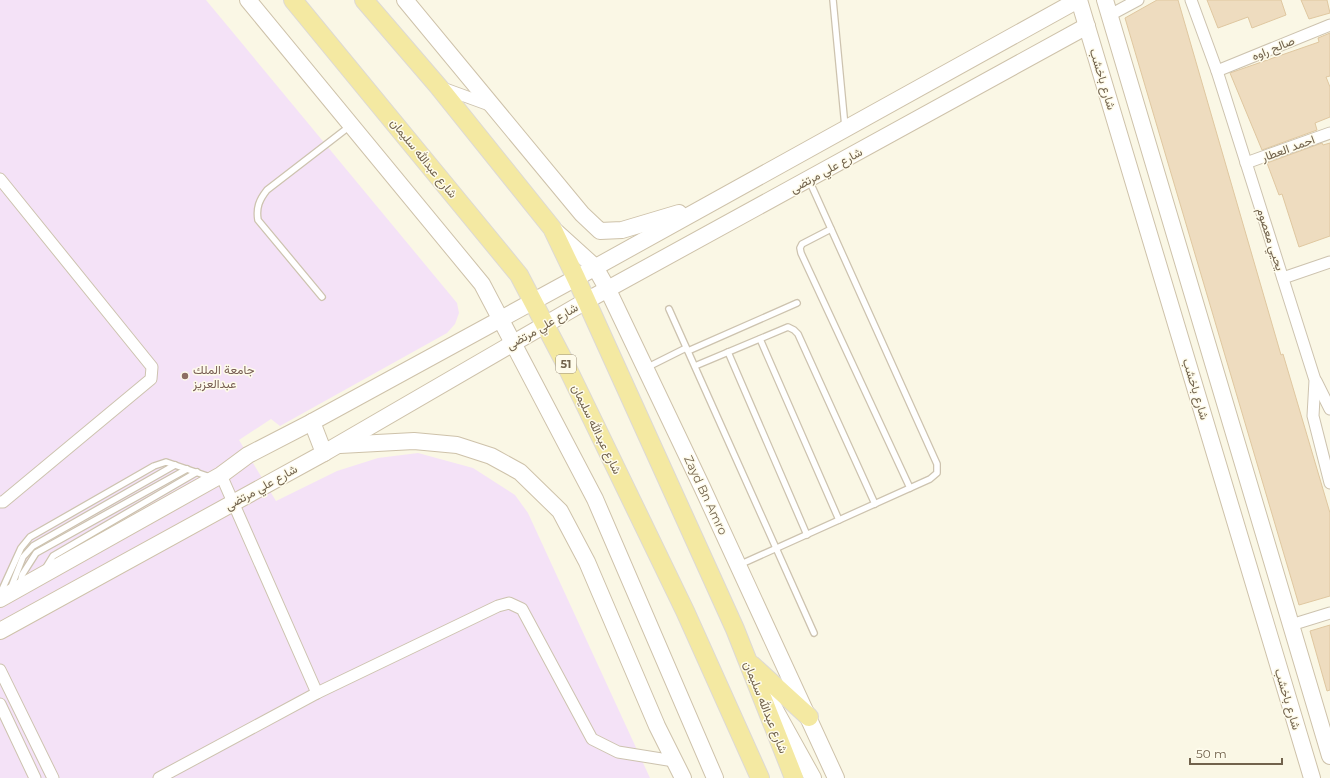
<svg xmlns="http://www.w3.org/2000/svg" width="1330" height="778" font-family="Montserrat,Vazirmatn,sans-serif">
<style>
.education{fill:#f4e2f7}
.building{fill:#eedcbf;stroke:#dfc7a0}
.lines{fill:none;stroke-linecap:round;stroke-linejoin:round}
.service-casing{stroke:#cdc3af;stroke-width:8}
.minor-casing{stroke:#cdc3af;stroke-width:13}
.secondary-casing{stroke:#cec2aa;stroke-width:18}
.primary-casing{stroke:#ddd9d4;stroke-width:20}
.service{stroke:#fff;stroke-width:5.5}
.minor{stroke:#fff;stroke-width:11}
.secondary{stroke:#fff;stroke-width:16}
.primary{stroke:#f4e9a2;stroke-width:18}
.education-dot{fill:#8d6e63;stroke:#fefbeb;stroke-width:1.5}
.labels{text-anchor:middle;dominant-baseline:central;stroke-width:3;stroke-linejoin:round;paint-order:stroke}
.shield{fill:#fefbeb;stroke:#9b907c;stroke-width:1}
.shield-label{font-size:11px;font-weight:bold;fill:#71624c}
.street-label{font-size:12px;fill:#71624c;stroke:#fefbeb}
.education-label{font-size:12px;fill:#785e54;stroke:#fefbeb;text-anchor:start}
</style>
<rect width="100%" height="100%" fill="#faf7e5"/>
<!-- education -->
<polygon class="education" points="0,0 206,0 457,303 459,313 455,324 447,333 280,426 271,419 239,440 276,501 337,471 378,458 418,453 473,468 515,495 528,513 650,778 0,778"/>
<!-- building -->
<g class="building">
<polygon points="1157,0 1178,0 1281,355 1283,354 1330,513 1330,596 1299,605 1125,18"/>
<polygon points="1207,0 1281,0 1286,15 1252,28 1248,17 1218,28"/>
<polygon points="1301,0 1327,0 1330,13 1309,19"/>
<polygon points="1330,33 1330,76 1326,77 1330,87 1330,117 1315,123 1317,130 1262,150 1230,73 1319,42 1318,38"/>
<polygon points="1322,143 1323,145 1330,143 1330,236 1299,247 1282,194 1279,195 1267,163"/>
<polygon points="1330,625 1330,690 1327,691 1310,631"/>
</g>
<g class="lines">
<!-- service casing -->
<g class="service-casing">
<g id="service">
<polyline points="833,0 845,127"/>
<polyline points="831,229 802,244 800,248 801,253 910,488"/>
<path d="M322,297L258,220C256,208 259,200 267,190L350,126"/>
<polyline points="669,309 814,633"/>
<polyline points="760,339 839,520"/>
<polyline points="688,351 797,303"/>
<polyline points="728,352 807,535"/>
<polyline points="695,366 788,327 794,330 798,334 875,504"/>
<polyline points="646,368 686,348"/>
<polyline points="739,565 930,479 937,473 937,464 809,180"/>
<polyline points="45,569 53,556 197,472"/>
<polyline points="20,584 22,575 36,553 187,469"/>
<polyline points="10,590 23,557 33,546 175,465"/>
<polyline points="0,594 21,548 30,537 154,466 166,462 210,477"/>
</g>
</g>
<!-- minor casing -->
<g class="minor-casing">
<g id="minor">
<polyline points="1191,0 1217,71 1315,380 1313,416 1330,483"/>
<polyline points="1110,15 1138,0"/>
<polyline points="1217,71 1330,25"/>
<polyline points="440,87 492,106"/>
<polyline points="1246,163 1330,133"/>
<polyline points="0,179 152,367 151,379 3,502 0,502"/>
<polyline points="1283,278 1330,262"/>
<polyline points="1316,381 1330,409"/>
<polyline points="221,475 317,693"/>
<polyline points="1291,625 1330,613"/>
<polyline points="0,670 53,778"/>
<polyline points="0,704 35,778"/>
<polyline points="159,778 317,693 498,606 509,603 522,609 592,739 618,752 674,761"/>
</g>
</g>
<!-- secondary casing -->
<g class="secondary-casing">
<g id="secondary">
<polyline points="248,0 482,284 595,499 715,778"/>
<polyline points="405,0 582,214 600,231 622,230 679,213"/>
<polyline points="1079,0 1312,778"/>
<polyline points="1105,0 1330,756"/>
<polyline points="554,230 595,267 608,290 702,487 836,778"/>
<polyline points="312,422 324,453"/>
<polyline points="340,445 414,441 457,445 491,456 520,472 560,511 587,562 657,726 683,778"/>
<polyline points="0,599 221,475 248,455 312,422 576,278 1078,0"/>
<polyline points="0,631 324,453 586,301 1087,26"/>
<polyline points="768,697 813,778"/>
</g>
</g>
<!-- primary casing -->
<g class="primary-casing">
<g id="primary">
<polyline points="293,0 519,275 564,361 685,611 760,778"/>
<polyline points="364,0 438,86 552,228 576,278 735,629 794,778"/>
<polyline points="752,665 809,717"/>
</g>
</g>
<!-- service -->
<use href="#service" class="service"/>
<!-- minor -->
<use href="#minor" class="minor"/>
<!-- secondary -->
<use href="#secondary" class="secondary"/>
<!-- primary -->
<use href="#primary" class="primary"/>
</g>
<!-- markers -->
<circle class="education-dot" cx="185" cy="376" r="4"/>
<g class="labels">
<!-- shield labels -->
<rect class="shield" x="556" y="355" width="20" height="18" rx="3"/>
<g class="shield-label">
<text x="566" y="364">51</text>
</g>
<!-- street labels -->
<g class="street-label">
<text transform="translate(1273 48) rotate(-22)">صالح راوه</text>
<text transform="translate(1103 79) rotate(73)">شارع باخشب</text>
<text transform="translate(1288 148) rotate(-20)">احمد العطار</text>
<text transform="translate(424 158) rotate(51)">شارع عبدالله سليمان</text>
<text transform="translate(826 170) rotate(-29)">شارع علي مرتضى</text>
<text transform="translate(1271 239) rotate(72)">يحيي معصوم</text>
<text transform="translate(542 326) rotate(-30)">شارع علي مرتضى</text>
<text transform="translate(1196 389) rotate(73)">شارع باخشب</text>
<text transform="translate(597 429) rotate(64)">شارع عبدالله سليمان</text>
<text transform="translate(261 487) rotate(-29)">شارع علي مرتضى</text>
<text transform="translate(706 495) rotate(65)">Zayd Bn Amro</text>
<text transform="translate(1288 699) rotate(73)">شارع باخشب</text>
<text transform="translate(766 707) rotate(68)">شارع عبدالله سليمان</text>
</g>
<!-- education labels -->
<g class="education-label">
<text x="193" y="369">جامعة الملك<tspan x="193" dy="14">عبدالعزيز</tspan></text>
</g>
</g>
<!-- scale -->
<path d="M1190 758v6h92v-6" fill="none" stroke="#71624c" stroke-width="2"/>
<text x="1196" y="758" font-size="12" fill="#71624c" stroke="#fefbeb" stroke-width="3" paint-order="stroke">50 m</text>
</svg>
